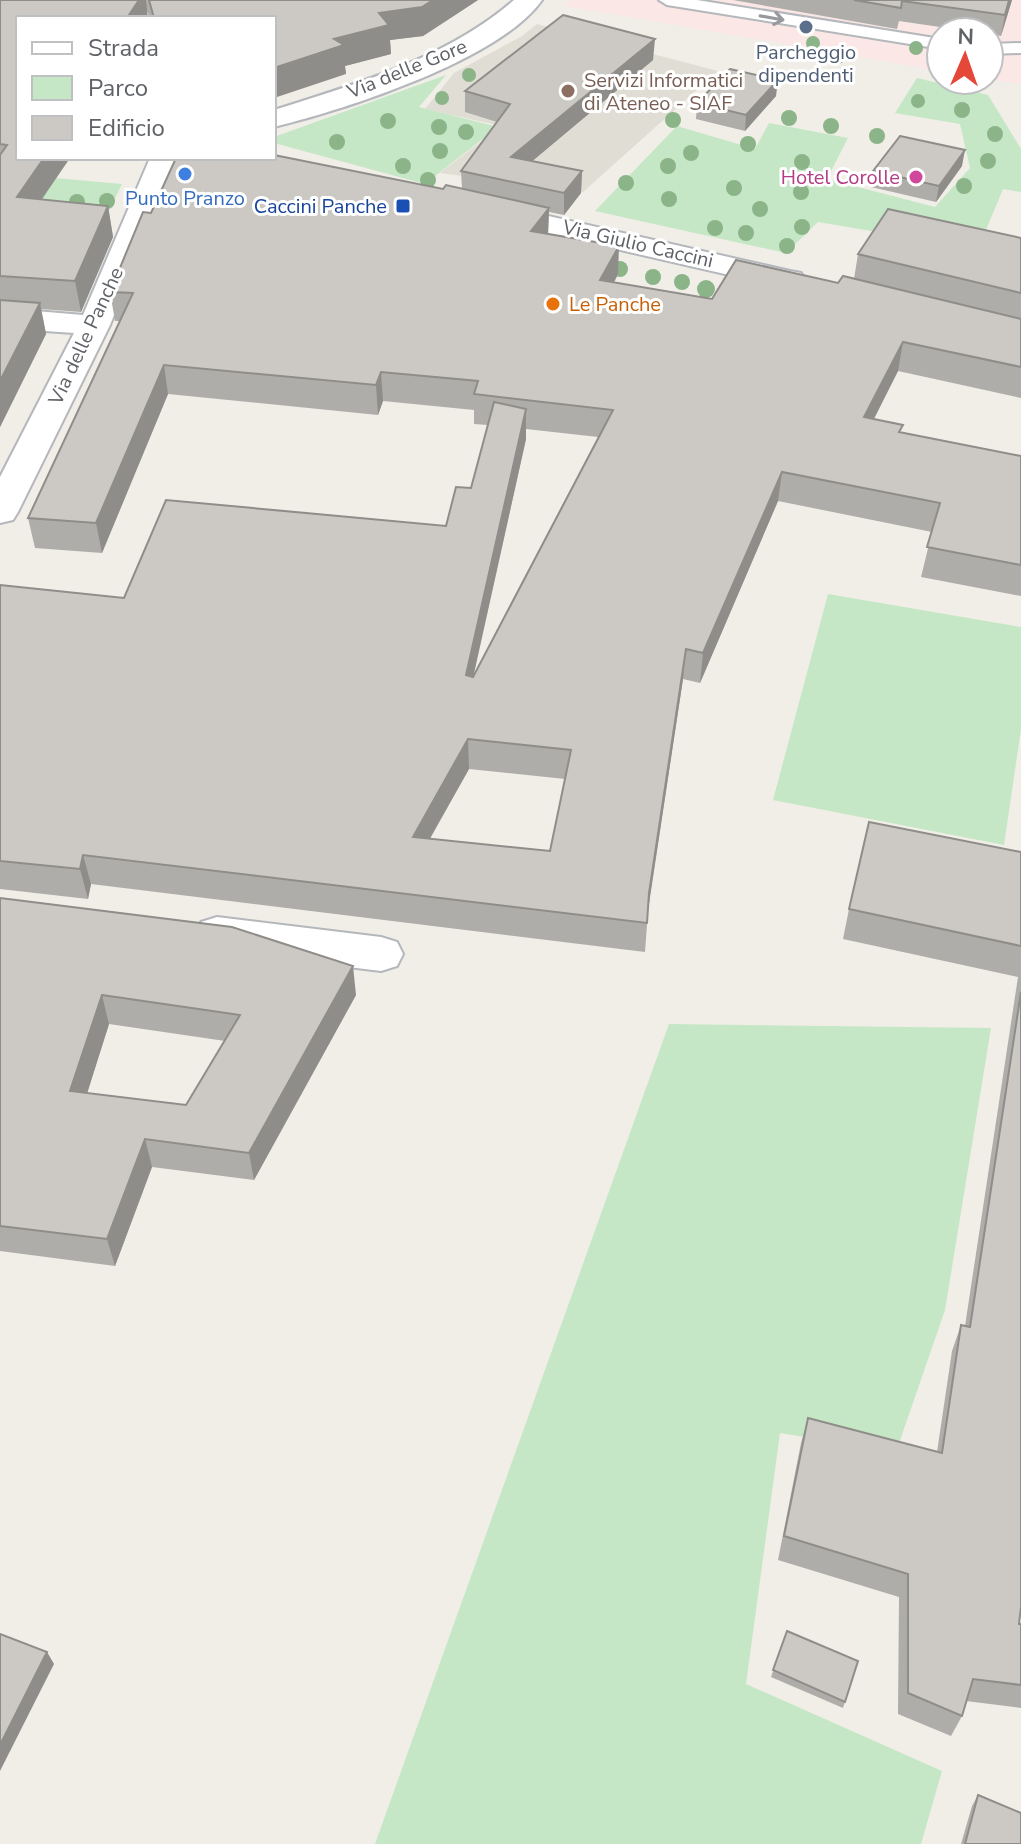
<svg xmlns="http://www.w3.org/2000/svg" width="1021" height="1844" font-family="'Nunito Sans',sans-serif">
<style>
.education{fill:#e0ddd5}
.medical{fill:#fbe7e5}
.green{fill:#c5e7c5}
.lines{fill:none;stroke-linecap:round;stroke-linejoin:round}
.lane-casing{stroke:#b4b7bb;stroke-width:4}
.street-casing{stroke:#b4b7bb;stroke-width:4}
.lane{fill:#fff;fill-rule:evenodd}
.street{fill:#fff;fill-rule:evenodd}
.tree{fill:#8bb489}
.wall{fill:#afada9;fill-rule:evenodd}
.shaded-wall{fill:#8f8d89}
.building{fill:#ccc9c4;stroke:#8f8d89;stroke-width:2;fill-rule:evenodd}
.oneway{stroke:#97999c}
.service-dot{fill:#5c6f8a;stroke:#fff;stroke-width:3}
.education-dot{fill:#8d6e63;stroke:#fff;stroke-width:3}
.shop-dot{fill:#3f7fe0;stroke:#fff;stroke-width:3}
.hotel-dot{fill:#d1479c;stroke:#fff;stroke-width:3}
.transit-dot{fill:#1a4fb4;stroke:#fff;stroke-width:3}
.food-dot{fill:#e8710a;stroke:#fff;stroke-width:3}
.labels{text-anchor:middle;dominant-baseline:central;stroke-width:6;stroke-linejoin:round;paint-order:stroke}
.far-service-label{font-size:20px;fill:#4e5e75;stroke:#fff}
.far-street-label{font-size:20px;fill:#5f6267;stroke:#fff}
.far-education-label{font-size:20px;fill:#785e54;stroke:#fff;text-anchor:start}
.far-hotel-label{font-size:20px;fill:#b23c85;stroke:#fff;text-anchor:end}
.far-shop-label{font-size:20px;fill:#366cbe;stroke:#fff}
.far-transit-label{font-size:20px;fill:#164399;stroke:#fff;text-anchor:end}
.far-food-label{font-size:20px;fill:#c56008;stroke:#fff;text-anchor:start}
</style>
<rect width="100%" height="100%" fill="#f0eee7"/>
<!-- education -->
<polygon class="education" points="537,24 718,71 583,192 440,173 501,126 425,109 454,73 522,36"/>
<!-- medical -->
<polygon class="medical" points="570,0 1021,0 1021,84 989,79 989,32 941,32 941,71 565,6"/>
<!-- green -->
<g class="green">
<polygon points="446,75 419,107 498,127 425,184 274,143 274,137"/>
<polygon points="917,78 988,95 1021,149 1021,192 1003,189 978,249 818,222 786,253 595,211 677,126 755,149 769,123 848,138 827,179 935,207 970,168 960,124 895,113"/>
<polygon points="0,173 122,184 99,231 0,222"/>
<polygon points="828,594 1021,627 1021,729 1004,845 773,800"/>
<polygon points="669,1024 991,1028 945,1310 896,1452 780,1433 746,1684 942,1771 921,1844 375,1844"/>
</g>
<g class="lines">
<!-- lane casing -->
<g class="lane-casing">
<g id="lane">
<polygon points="659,0 697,0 941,39 941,49 667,5"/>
<polygon points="1021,43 1021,53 989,54 989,44"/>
</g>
</g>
<!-- street casing -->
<g class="street-casing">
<g id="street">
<path d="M514,0H542C500,60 344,110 274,127V110C358,83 446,59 514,0Z"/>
<polygon points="150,158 178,158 110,325 18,512 13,520 0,523 0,477 74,333 0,328 0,308 83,315"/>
<polygon points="491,203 790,271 801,273 805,280 801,287 790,289 481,218 476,212 481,206"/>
<polygon points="217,917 381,937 397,942 403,954 397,966 381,971 217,951 201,946 195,934 201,922"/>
</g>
</g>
<!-- lane -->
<use href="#lane" class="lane"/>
<!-- street -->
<use href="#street" class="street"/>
</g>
<!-- trees -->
<g class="tree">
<circle cx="813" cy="43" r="7"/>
<circle cx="916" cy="48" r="7"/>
<circle cx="838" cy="57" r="7"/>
<circle cx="469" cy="75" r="7"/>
<circle cx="442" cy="98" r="7"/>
<circle cx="918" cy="101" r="7"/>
<circle cx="962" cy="110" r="8"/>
<circle cx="789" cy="118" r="8"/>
<circle cx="673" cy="120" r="8"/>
<circle cx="388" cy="121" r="8"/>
<circle cx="831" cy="126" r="8"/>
<circle cx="439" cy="127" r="8"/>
<circle cx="466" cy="132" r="8"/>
<circle cx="995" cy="134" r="8"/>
<circle cx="877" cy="136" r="8"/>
<circle cx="337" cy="142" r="8"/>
<circle cx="748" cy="144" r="8"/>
<circle cx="440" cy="151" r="8"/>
<circle cx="691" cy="153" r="8"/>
<circle cx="988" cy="161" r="8"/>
<circle cx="802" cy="162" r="8"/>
<circle cx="403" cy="166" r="8"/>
<circle cx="668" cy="166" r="8"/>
<circle cx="428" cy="180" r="8"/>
<circle cx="626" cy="183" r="8"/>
<circle cx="964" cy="186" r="8"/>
<circle cx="734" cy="188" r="8"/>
<circle cx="801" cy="192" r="8"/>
<circle cx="669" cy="199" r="8"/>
<circle cx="107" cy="201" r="8"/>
<circle cx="77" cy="202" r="8"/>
<circle cx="760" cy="209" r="8"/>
<circle cx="802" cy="227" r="8"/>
<circle cx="715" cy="228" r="8"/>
<circle cx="746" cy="233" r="8"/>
<circle cx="787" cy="246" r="8"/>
<circle cx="620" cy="269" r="8"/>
<circle cx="653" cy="277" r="8"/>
<circle cx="682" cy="282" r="8"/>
<circle cx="706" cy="289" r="9"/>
</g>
<!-- wall -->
<g class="wall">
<polygon points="0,0 478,0 423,36 390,40 391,54 345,66 346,74 274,18 150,18 147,11 18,18 42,200 108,206 113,237 81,312 41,309 46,334 0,427"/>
<polygon points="733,0 1012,0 1001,36 989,34 989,32 974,32 899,21 897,29"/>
<path d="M653,60L532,161L582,171L581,193L564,215L549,212L548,234L618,274L614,283L712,299L838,283L854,279L858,254L1021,238V398L898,371L874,419L901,433L1021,456V596L921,577L932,532L778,501L700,683L683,679L648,911L645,952L91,884L88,899L0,889V585L124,598L446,526L471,488L488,425L474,424V410L383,401L378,415L168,394L102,553L35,548L28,518L120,321H115L110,292L151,213L462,189L461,171L497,122L465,112V91ZM526,429L598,437L473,676L526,439ZM469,769L565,779L550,851L430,839Z"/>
<polygon points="776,96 745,131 696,119 697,103"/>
<polygon points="962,166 936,202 871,187 873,171"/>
<polygon points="1021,852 1021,1607 1019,1624 1021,1624 1021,1708 966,1701 962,1716 951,1736 898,1714 899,1597 778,1560 801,1443 808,1418 937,1452 952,1351 961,1325 965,1326 1018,977 843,939 849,909"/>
<path d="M0,898L356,995L254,1180L152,1167L115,1266L0,1251ZM109,1024L225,1041L186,1105L87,1093Z"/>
<polygon points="787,1631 858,1661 843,1708 771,1677"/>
<polygon points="978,1795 1021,1844 961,1844 972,1806"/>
</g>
<!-- shaded-wall -->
<g class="shaded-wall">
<polygon points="139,0 146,0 148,18 127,18"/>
<polygon points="433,0 478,0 423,36 390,40 391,54 345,66 346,74 274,98 274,68 334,39 379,13"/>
<polygon points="1009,0 1012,0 1001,36 1005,15"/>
<polygon points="655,39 653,60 511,179 511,157"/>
<polygon points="778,80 776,96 745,131 746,115"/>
<polygon points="965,150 962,166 936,202 939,186"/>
<polygon points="44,158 70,158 23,227 17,197"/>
<polygon points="582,171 581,193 564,215 564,193"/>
<polygon points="108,206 113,237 81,312 75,281"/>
<polygon points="549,208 548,236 531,231"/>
<polygon points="619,246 618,274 599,309 600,280"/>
<polygon points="40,303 46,334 0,427 0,381"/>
<polygon points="903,342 898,371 860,446 864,417"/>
<polygon points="164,365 168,394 102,553 96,523"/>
<polygon points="381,372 383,401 378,415 376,385"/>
<polygon points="526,409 526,439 467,705 466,675"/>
<polygon points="782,472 778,501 700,683 703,653"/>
<polygon points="686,649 683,679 646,922 649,893"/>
<polygon points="468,739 469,769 414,866 413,837"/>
<polygon points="83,855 91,884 88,899 80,869"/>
<polygon points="353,966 356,995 254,1180 249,1153"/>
<polygon points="102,995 109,1024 79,1119 70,1091"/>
<polygon points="145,1139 152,1167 115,1266 107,1239"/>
<polygon points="47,1652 54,1664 0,1771 0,1745"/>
</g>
<!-- building -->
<g class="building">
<polygon points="0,0 139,0 127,18 18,18 18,158 44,158 17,197 108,206 75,281 0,276 0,155 7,145 0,144"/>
<polygon points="149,0 433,0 422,7 379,13 389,25 334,39 344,45 274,68 274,18 154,18"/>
<polygon points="854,0 1009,0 1005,15 902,1 901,8"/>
<polygon points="563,15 655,39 511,157 582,171 564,193 461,171 510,104 465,91"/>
<polygon points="730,69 778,80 746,115 697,103"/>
<polygon points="900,136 965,150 939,186 873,171"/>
<path d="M274,155L443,189L446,185L549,208L531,231L619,246L600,280L712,299L736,260L838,283L843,276L1021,319V367L903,342L864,417L903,425L899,432L1021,456V565L927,547L940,503L782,472L703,653L686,649L649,893L647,923L83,855L80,869L0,861V585L124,598L166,500L446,526L456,487L471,488L494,402L526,409L466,675L473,677L613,410L474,394L478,381L381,372L376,385L164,365L96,523L28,518L133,293L110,292L143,212L151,213L176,158H274ZM468,739L571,750L550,851L413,837Z"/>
<polygon points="888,209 1021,238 1021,293 858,254"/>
<polygon points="0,300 40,303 0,381"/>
<polygon points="869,822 1021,852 1021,946 849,909"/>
<path d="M0,898L232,927L353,966L249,1153L145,1139L107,1239L0,1226ZM102,995L240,1015L186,1105L70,1091Z"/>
<polygon points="1021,992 1021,1607 1019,1624 1021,1624 1021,1685 973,1679 962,1716 908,1693 908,1574 784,1536 808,1418 942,1453 961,1325 970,1327"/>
<polygon points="787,1631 858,1661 845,1702 773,1670"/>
<polygon points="0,1634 47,1652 0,1745"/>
<polygon points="978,1795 1021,1813 1021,1844 965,1844"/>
</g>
<!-- one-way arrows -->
<defs><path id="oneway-shaft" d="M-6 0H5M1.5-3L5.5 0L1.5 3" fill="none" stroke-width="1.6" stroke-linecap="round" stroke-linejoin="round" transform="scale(2)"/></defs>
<use class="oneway" href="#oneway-shaft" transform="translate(772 18) rotate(10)"/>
<!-- markers -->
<circle class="service-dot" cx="806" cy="27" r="8"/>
<circle class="education-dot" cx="568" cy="91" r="8"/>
<circle class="shop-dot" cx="185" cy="174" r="8"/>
<circle class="hotel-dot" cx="916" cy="177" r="8"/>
<rect class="transit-dot" x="395" y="198" width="16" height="16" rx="4"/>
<circle class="food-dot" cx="553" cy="304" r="8"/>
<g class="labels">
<!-- far-service labels -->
<g class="far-service-label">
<text x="806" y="52">Parcheggio<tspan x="806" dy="23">dipendenti</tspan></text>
</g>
<!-- far-street labels -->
<g class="far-street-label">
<text transform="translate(407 69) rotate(-22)">Via delle Gore</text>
<text transform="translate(638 244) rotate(13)">Via Giulio Caccini</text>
<text transform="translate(86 336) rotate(-65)">Via delle Panche</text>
</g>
<!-- far-education labels -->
<g class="far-education-label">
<text x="584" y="80">Servizi Informatici<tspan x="584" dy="23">di Ateneo - SIAF</tspan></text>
</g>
<!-- far-hotel labels -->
<g class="far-hotel-label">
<text x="900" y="177">Hotel Corolle</text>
</g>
<!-- far-shop labels -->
<g class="far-shop-label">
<text x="185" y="198">Punto Pranzo</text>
</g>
<!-- far-transit labels -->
<g class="far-transit-label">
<text x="387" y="206">Caccini Panche</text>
</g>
<!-- far-food labels -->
<g class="far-food-label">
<text x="569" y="304">Le Panche</text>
</g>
</g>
<!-- legend -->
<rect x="16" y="16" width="260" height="144" fill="#ffffff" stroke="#bfc0c2" stroke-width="2"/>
<rect x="32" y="42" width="40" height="12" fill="#ffffff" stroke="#bfc0c2" stroke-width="2"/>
<text x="88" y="56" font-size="24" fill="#5f6267">Strada</text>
<rect x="32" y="76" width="40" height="24" fill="#c5e7c5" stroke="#bfc0c2" stroke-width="2"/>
<text x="88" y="96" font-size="24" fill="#5f6267">Parco</text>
<rect x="32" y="116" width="40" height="24" fill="#ccc9c4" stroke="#bfc0c2" stroke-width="2"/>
<text x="88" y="136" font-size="24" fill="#5f6267">Edificio</text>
<!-- north arrow -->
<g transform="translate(965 56) rotate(2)"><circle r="38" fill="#ffffff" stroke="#bfc0c2" stroke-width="2"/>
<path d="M0-6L14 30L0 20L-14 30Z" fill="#e54738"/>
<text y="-12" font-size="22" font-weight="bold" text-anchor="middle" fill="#5f6267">N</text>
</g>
</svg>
